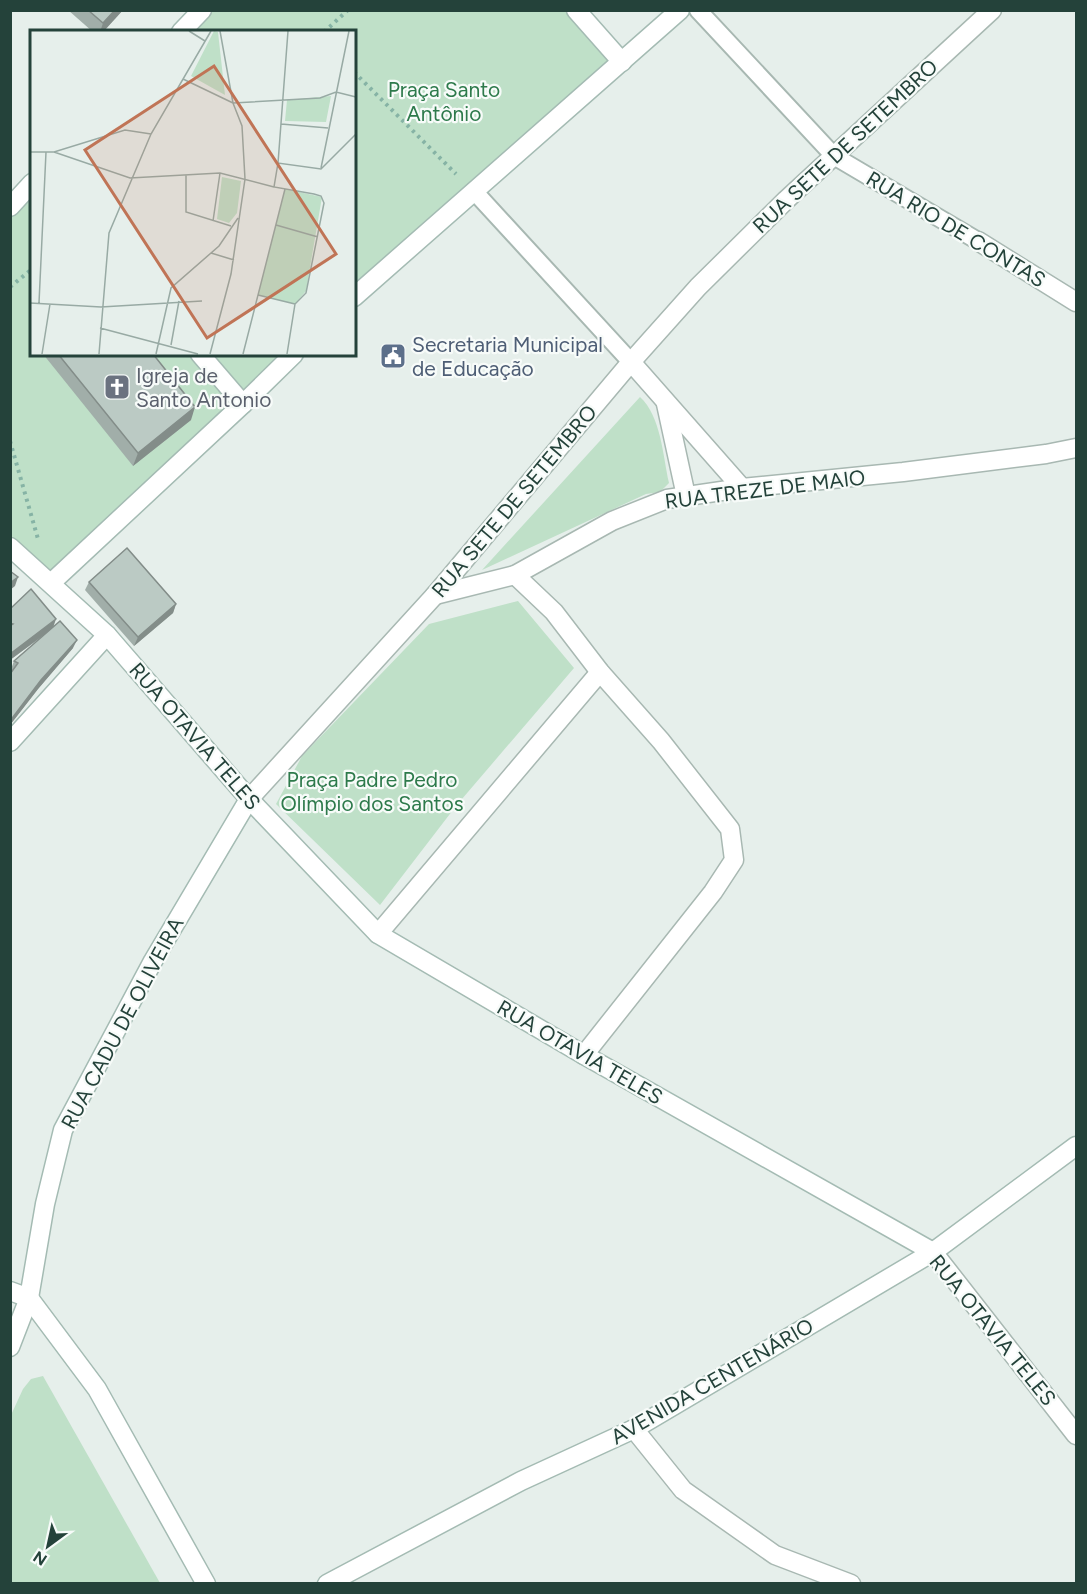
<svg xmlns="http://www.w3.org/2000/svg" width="1087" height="1594" font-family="Figtree,sans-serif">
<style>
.green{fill:#bfe0c8}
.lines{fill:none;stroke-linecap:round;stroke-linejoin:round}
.lane-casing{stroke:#a8b8b2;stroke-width:20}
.street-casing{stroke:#a8b8b2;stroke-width:21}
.secondary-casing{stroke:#a4bbb3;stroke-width:21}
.path{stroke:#86b3a5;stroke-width:4;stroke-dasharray:3 4.5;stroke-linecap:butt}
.lane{stroke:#fff;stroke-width:16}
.street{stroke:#fff;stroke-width:18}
.secondary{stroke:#fff;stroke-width:18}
.wall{fill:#a1aea9}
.shaded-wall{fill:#838d89}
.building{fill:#bbcac4;stroke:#838d89;stroke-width:1.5}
.labels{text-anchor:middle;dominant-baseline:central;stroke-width:4.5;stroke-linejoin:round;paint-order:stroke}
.park-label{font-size:21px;fill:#2d7a4b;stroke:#f7fbf9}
.street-label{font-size:21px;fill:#24423a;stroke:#f7fbf9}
.service-label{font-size:21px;fill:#4e5e75;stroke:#f7fbf9;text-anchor:start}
.worship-label{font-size:21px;fill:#5b616d;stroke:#f7fbf9;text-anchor:start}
.inset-road{fill:none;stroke:#98aaa4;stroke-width:1.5}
.view{fill:#c07456;fill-opacity:0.15;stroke:#c07456;stroke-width:3}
.inset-edge{fill:none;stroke:#24423a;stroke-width:3}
</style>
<rect width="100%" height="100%" fill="#e6efeb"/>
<!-- green -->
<g class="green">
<polygon points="203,11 576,11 622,62 354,307 354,32 182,32"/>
<polygon points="31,183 32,354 302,354 51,583 11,544 10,205"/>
<path d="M640,397C661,416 663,456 669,483L660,492L646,494L482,570Z"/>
<polygon points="518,601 574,668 456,806 380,905 276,804 302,756 429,624"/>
<polygon points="43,1376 160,1583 11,1583 11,1415 23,1389 31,1379"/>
</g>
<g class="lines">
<!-- lane casing -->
<g class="lane-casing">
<g id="lane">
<polyline points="698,10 834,156 978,241"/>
<polyline points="474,191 631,362"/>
</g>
</g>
<!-- street casing -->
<g class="street-casing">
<g id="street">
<polyline points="978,241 1076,302"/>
<polyline points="631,362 742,488"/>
<polyline points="666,404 686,496"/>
<polyline points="515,575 554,612 600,672 661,741 730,829 734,860 713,892 584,1055"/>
<polyline points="435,595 515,575 612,521 667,499 742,488 903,472 1046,454 1076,448"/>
<polyline points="249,799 435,595 631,362 698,287 786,200 992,10"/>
<polyline points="378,934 600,672"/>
<polyline points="933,1252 1076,1435"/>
<polyline points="634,1429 683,1490 775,1555 851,1584"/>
</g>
</g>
<!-- secondary casing -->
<g class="secondary-casing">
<g id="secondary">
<polyline points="576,10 622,62"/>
<polyline points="181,32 202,10"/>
<polyline points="10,207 32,183"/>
<polyline points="354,297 680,10"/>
<polyline points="200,354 243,404"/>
<polyline points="10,547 107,635 249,799 378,934 584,1055 933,1252"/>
<polyline points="51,583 243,404 294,354"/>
<polyline points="10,742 107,635"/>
<polyline points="10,1291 29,1298"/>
<polyline points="29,1298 97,1389 206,1584"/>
<polyline points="10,1347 29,1298 45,1204 63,1130 153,961 249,799"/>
<polyline points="327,1584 521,1481 634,1429 933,1252 1076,1146"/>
</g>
</g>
<!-- path -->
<g class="path">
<polyline points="324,32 348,10"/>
<polyline points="354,72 456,174"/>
<polyline points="10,287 32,269"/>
<polyline points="10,441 38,539"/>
</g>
<!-- lane -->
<use href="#lane" class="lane"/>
<!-- street -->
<use href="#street" class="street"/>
<!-- secondary -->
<use href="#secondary" class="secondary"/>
</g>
<!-- wall -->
<g class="wall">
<polygon points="68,10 123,10 103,32 93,32"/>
<polygon points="43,354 153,354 191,420 133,466"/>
<polygon points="89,582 176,604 173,613 134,646 85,590"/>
<polygon points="10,609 53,627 73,648 38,689 10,725 10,674 13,671 11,669 14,661 47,633 10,660"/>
</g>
<!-- shaded-wall -->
<g class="shaded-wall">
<polygon points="115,10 123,10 103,32 100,32 103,23"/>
<polygon points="195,407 191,420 133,466 138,453"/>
<polygon points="18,577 15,586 10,590 10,583"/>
<polygon points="176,604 173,613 134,646 138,637"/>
<polygon points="56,619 53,628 10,660 10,654"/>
<polygon points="77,640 73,648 38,689 10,725 10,721 41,680"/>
</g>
<!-- building -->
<g class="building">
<polygon points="88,10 115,10 103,23"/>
<polygon points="58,354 153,354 195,407 138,453"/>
<polygon points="127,548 176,604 138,637 89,582"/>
<polygon points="10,571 18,577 10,583"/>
<polygon points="31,589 56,619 10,654 10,626 13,624 10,623 10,609"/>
<polygon points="60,621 77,640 41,680 10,721 10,674 18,663 14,661"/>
</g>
<!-- icons -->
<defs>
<g id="civic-square" transform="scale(1.35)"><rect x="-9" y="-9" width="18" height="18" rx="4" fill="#5c6f8a" stroke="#f7fbf9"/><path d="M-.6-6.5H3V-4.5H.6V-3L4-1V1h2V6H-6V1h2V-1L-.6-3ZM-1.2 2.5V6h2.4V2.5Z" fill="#fff"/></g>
<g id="church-square" transform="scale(1.35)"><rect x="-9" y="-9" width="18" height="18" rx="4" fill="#6b7280" stroke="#f7fbf9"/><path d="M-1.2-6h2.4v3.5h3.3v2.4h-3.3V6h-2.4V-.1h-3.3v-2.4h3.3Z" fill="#fff"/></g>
</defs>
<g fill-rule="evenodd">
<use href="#civic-square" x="393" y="356"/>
<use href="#church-square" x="117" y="387"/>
</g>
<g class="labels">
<!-- park labels -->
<g class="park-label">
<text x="444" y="89">Praça Santo<tspan x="444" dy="24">Antônio</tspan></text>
<text x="372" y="779">Praça Padre Pedro<tspan x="372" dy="24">Olímpio dos Santos</tspan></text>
</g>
<!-- street labels -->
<g class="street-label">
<text transform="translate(845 146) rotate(-43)">RUA SETE DE SETEMBRO</text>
<text transform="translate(956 229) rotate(31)">RUA RIO DE CONTAS</text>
<text transform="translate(765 489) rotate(-7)">RUA TREZE DE MAIO</text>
<text transform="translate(514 501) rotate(-50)">RUA SETE DE SETEMBRO</text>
<text transform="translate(195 736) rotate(49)">RUA OTAVIA TELES</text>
<text transform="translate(122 1023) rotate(-62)">RUA CADU DE OLIVEIRA</text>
<text transform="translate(580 1052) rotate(30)">RUA OTAVIA TELES</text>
<text transform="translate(993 1330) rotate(51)">RUA OTAVIA TELES</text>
<text transform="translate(712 1381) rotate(-30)">AVENIDA CENTENÁRIO</text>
</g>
<!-- service labels -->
<g class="service-label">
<text x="412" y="344">Secretaria Municipal<tspan x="412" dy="24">de Educação</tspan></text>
</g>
<!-- worship labels -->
<g class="worship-label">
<text x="136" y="375">Igreja de<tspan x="136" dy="24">Santo Antonio</tspan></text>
</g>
</g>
<!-- overview -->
<g transform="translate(30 30)">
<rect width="326" height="326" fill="#e6efeb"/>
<path d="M184,1L188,2L195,65L161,46ZM301,66L296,92L255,91L257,70ZM192,147L211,151L207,183L199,193L187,189ZM255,159L292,167L276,261L265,274L228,265Z" fill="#bfe0c8"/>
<path class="inset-road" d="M159,1L175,11M153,49L203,73M203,73L290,68L306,62L326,67M251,94L298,98M0,122H24L95,100L121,104M24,122L100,148L190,143L244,157M248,133L258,1M291,138L319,1M156,145V182L201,196M183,191L190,143M246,195L288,207M181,223L204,230M228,265L265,274M0,273L71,277L172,271M9,273L16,122M70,298L168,324M141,315L149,271M12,324L20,274M69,324L79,203L121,104L181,1M126,324L141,258L189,216L208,188M180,324L201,244L215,149L212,96L203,73L190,1M213,324L255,159M257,324L265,274L276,263L294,173L291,166L284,164L244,157L248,133L291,139L326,104"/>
<path class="view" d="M184,36L306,224L177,308L55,120Z"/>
<rect width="326" height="326" class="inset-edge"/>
</g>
<!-- border -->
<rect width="1087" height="1594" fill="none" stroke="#24423a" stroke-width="24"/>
<!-- north arrow -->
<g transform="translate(48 1546) rotate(213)" stroke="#f7fbf9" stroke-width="4.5" paint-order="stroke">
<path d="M0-4.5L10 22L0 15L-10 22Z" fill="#24423a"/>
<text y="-9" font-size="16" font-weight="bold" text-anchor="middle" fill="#24423a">N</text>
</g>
</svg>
